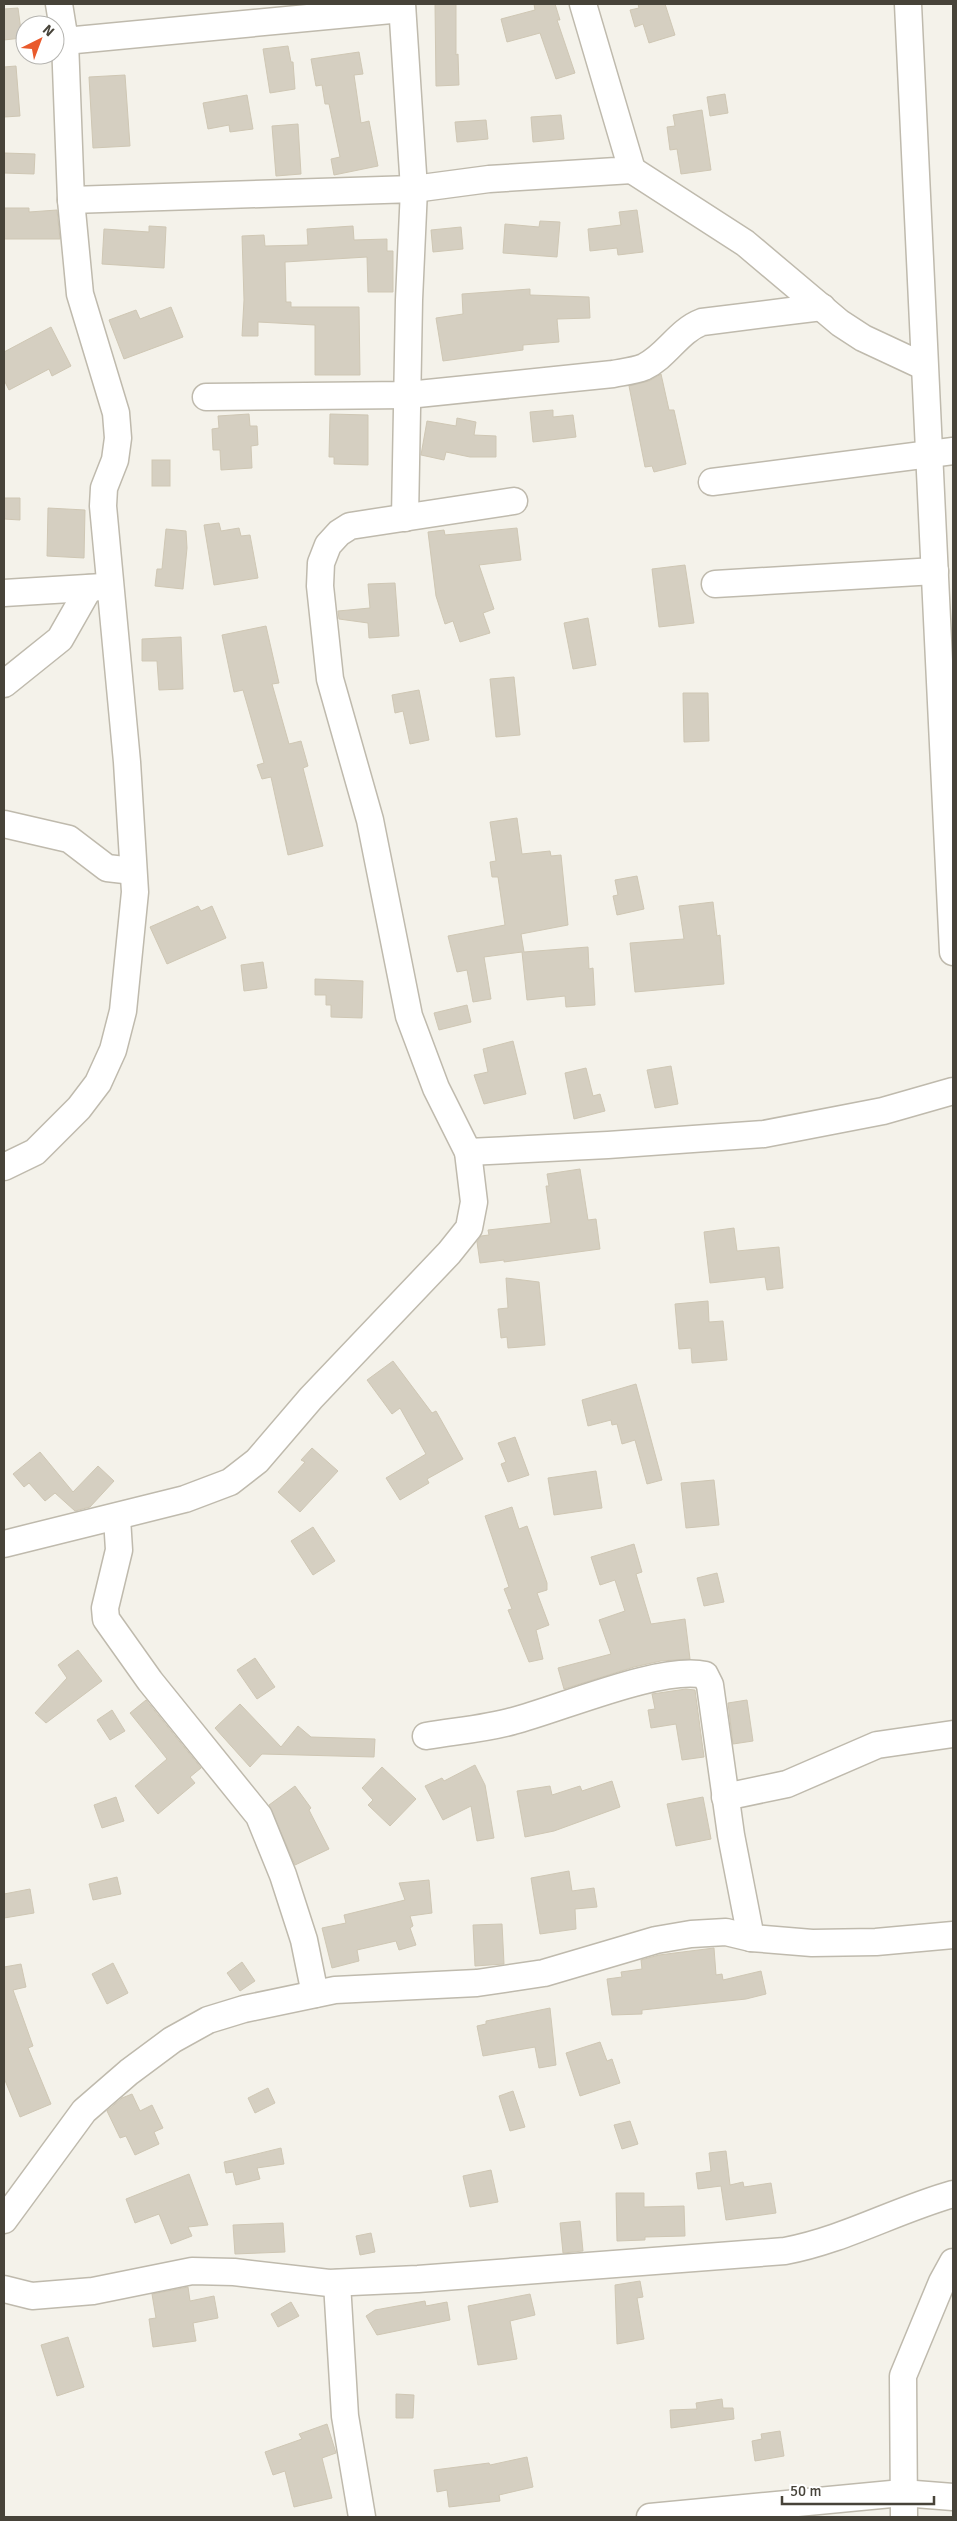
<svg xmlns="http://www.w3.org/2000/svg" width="957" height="2521" font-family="Signika,sans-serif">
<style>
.building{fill:#d5cfc1;stroke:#cfc7b4}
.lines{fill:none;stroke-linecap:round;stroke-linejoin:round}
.minor-casing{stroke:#bfbaad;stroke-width:29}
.minor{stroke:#fff;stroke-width:26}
</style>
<rect width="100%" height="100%" fill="#f4f2ea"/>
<!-- building -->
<g class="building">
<polygon points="435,4 456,4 456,55 458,54 459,85 436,86"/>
<polygon points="534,4 555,4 560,20 557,20 575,73 556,79 540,33 507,42 501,19 535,10"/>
<polygon points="638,4 665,4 675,35 649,43 643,24 635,27 630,10 639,8"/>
<polygon points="18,8 22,38 4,40 4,9"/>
<polygon points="288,46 291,62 293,62 295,89 270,93 263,49"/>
<polygon points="359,52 363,74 354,75 361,123 369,121 378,166 334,175 331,159 340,157 329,104 325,104 322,85 316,86 311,59"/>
<polygon points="16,66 20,116 4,117 4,67"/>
<polygon points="125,75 130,146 93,148 89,77"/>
<polygon points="725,94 728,113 710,116 707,97"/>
<polygon points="247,95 253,129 230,132 229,125 208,129 203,103"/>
<polygon points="702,110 711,170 681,174 677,149 670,150 667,127 675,126 673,115"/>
<polygon points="561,115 564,139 533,142 531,117"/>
<polygon points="486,120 488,139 457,142 455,122"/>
<polygon points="298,124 301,174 276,176 272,126"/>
<polygon points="4,153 35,154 34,174 4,173"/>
<polygon points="4,208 29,208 29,212 57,210 60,239 4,239"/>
<polygon points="637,210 643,252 618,255 617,248 590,251 588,229 621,225 619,212"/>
<polygon points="540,221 560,222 557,257 503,253 505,224 539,227"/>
<polygon points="149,226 166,227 164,268 102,264 104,229 149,232"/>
<polygon points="353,226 354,240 387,239 387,251 393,251 393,292 368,292 367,257 285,262 286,302 291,302 291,307 359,307 360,375 315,375 315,325 258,322 258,336 242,336 244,300 242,236 264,235 265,246 308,245 307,229"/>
<polygon points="461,227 463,249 433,252 431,230"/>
<polygon points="530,289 530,295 589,297 590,318 557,319 559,342 523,345 523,350 443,361 436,318 463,314 462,294"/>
<polygon points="171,307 183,337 124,359 109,320 136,310 140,319"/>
<polygon points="51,327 71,366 52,376 49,369 9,390 4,380 4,352"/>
<polygon points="661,374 669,410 674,410 686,464 654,472 652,466 645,467 629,386 649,381"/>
<polygon points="553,410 553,417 573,415 576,437 533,442 530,412"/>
<polygon points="249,414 250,426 257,426 258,445 251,446 252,468 221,470 220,450 213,450 212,429 219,428 218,416"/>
<polygon points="330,414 368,415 368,465 334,464 334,457 329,457"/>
<polygon points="457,418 476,422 474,435 496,436 496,457 470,457 446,452 444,460 421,455 427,421 456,426"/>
<rect x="152" y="460" width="18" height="26"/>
<polygon points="4,498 20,498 20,520 4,519"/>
<polygon points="48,508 85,510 84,558 47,556"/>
<polygon points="219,523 221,531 239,528 241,536 250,535 258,578 214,585 204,525"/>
<polygon points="517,528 521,560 479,565 494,609 483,613 490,633 460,642 453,621 445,624 436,596 428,532 444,530 445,535"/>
<polygon points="166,529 186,531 187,548 183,589 155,586 157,569 162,569"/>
<polygon points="685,565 694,623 659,627 652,569"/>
<polygon points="395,583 399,636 369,638 368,623 339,619 338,611 370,608 368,584"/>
<polygon points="588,618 596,665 573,669 564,623"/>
<polygon points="266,626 279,683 272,684 289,744 301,741 308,766 303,768 323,846 288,855 271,777 262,779 257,765 264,763 243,690 234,692 222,635"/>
<polygon points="181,637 183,689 159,690 157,661 142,661 142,639"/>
<polygon points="514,677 520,735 496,737 490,679"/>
<polygon points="419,690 429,740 410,744 403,711 395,713 392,695"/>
<polygon points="683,693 708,693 709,741 684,742"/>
<polygon points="517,818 522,854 550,851 551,856 561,855 568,925 521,934 524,952 588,947 589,969 593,968 595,1005 566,1007 565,996 527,1000 522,952 484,957 491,999 473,1002 467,970 457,972 448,936 505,925 498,877 492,877 490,862 496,861 490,822"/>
<polygon points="637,876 644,909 617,915 613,896 618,895 615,880"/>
<polygon points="713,902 717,936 720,935 724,984 635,992 630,943 684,939 679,906"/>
<polygon points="198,906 201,911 212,906 226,938 167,964 150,927"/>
<polygon points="263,962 267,988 244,991 241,965"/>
<polygon points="315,979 363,981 362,1018 331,1017 331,1005 326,1005 326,995 315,995"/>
<polygon points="467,1005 471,1022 439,1030 434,1013"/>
<polygon points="513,1041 526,1094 484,1104 474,1075 488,1072 483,1049"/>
<polygon points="671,1066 678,1104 655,1108 647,1070"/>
<polygon points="586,1068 593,1096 600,1094 605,1111 574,1119 565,1073"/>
<polygon points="580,1169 588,1220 596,1219 600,1249 504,1262 504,1260 480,1263 477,1242 481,1236 489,1235 488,1230 551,1223 546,1186 549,1186 547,1174"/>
<polygon points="734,1228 737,1251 779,1247 783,1288 767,1290 765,1277 710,1283 704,1232"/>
<polygon points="506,1278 539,1282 545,1345 508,1348 507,1337 501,1338 498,1309 508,1308"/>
<polygon points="708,1301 709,1322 723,1321 727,1360 692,1363 691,1348 679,1349 675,1304"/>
<polygon points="393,1361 432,1413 436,1411 463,1459 427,1479 429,1483 400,1500 386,1478 426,1454 400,1408 392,1414 367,1380"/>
<polygon points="636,1384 662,1480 647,1484 635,1440 622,1444 617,1424 612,1425 611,1420 588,1426 582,1400"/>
<polygon points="515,1437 529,1475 508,1482 501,1464 506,1462 498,1443"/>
<polygon points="312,1448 338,1471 300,1512 278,1492 305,1462 301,1460"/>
<polygon points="40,1452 73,1492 98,1466 114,1481 90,1507 75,1511 55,1493 45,1501 29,1483 24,1487 13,1474"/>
<polygon points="596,1471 602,1508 554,1515 548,1478"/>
<polygon points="714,1480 719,1525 686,1528 681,1483"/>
<polygon points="512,1507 519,1529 527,1526 547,1583 547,1590 537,1593 549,1625 536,1630 543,1659 529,1662 508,1610 512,1609 504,1589 509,1587 485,1516"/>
<polygon points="313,1527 335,1561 313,1575 291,1541"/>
<polygon points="634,1544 642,1572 636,1574 651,1624 685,1619 690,1659 661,1661 634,1667 564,1689 558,1668 611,1654 599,1620 625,1611 615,1580 600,1585 591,1557"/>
<polygon points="717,1573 724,1602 704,1606 697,1578"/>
<polygon points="78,1650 102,1681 46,1723 35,1713 67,1678 58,1665"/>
<polygon points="255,1658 275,1687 257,1699 237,1670"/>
<polygon points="686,1689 695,1690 704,1757 682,1760 676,1724 651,1728 648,1710 655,1709 652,1694"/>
<polygon points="146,1700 201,1768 190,1777 195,1783 158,1814 135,1786 167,1759 130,1713"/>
<polygon points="747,1700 753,1741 733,1744 728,1703"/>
<polygon points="240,1704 281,1747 298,1726 311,1737 375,1739 374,1757 262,1754 250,1767 215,1728"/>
<polygon points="112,1710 125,1731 110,1740 97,1720"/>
<polygon points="475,1765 485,1785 494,1838 477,1841 471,1806 443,1820 425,1786 442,1778 444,1781"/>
<polygon points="382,1767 416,1799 390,1826 368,1805 373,1800 362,1788"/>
<polygon points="612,1781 620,1807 554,1831 525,1837 517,1791 550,1786 552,1795 580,1786 582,1791"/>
<polygon points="295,1786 311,1808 309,1810 329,1849 295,1865 269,1805"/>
<polygon points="116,1797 124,1821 102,1828 94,1805"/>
<polygon points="703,1797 711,1839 676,1846 667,1804"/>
<polygon points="569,1871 572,1891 594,1888 597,1907 575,1909 576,1929 540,1934 531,1878"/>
<polygon points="117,1877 121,1894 93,1900 89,1884"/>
<polygon points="429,1880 432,1913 410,1916 413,1926 410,1928 416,1945 399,1950 396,1941 357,1950 359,1961 332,1968 322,1928 346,1923 344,1915 405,1900 399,1883"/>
<polygon points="30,1889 34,1913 4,1918 4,1894"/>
<polygon points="502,1924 504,1964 475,1966 473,1925"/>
<polygon points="714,1948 716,1975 722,1974 723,1980 761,1971 766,1994 746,1999 642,2010 642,2014 612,2015 607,1979 622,1977 621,1972 642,1969 641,1960 659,1955"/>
<polygon points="242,1962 255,1981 240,1991 227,1973"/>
<polygon points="113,1963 128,1993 107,2004 92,1974"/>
<polygon points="21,1964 26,1987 13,1990 33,2046 28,2048 51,2104 20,2117 4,2078 4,1967"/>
<polygon points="550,2008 556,2065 539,2068 535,2047 483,2056 477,2026 486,2024 486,2021"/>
<polygon points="600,2042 607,2061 612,2059 620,2083 580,2096 566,2053"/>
<polygon points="268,2088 275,2103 255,2113 248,2098"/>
<polygon points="513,2091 525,2127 510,2131 499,2096"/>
<polygon points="132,2094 140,2111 152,2105 163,2128 154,2132 159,2144 135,2155 126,2136 120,2138 107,2111 122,2098"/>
<polygon points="630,2121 638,2144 622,2149 614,2125"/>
<polygon points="281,2148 284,2164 257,2168 260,2179 236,2185 233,2172 226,2173 224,2162"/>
<polygon points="726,2151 730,2185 743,2182 744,2187 771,2183 776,2213 726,2220 721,2186 698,2189 696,2173 711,2171 709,2153"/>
<polygon points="491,2170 498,2202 470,2207 463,2176"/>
<polygon points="189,2174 208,2225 188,2227 192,2236 171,2244 159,2214 135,2223 126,2199"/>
<polygon points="616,2193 644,2193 644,2207 684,2206 685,2236 645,2237 645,2240 617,2241"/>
<polygon points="580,2221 583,2251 563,2253 560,2223"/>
<polygon points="283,2223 285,2252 235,2254 233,2225"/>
<polygon points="371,2233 375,2252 360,2255 356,2236"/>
<polygon points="640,2281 643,2297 637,2298 644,2339 617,2344 615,2285"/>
<polygon points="188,2287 190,2301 214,2296 218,2318 193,2323 196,2341 153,2347 149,2319 156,2318 152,2294"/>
<polygon points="530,2294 535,2315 510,2321 517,2359 478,2365 468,2306"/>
<polygon points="425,2301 426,2306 447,2302 450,2320 377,2335 366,2316 375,2310"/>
<polygon points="291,2302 299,2316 278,2327 271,2314"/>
<polygon points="68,2337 84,2387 57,2396 41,2345"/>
<polygon points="396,2394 414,2395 413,2418 396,2418"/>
<polygon points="722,2399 723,2408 733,2408 734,2419 671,2428 670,2410 697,2409 696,2403"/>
<polygon points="327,2424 336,2453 322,2458 332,2498 294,2507 285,2471 273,2475 265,2452 302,2439 299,2434"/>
<polygon points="780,2431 784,2456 755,2461 752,2441 762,2439 761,2434"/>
<polygon points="527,2457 533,2487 499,2495 500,2501 449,2507 447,2490 437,2492 434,2470 489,2463 490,2465"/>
</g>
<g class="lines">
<!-- minor casing -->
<g class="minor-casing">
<g id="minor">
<polyline points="59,4 65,41 402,9"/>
<polyline points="402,4 414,189 489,179 632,170 583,4"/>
<path d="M908,4C921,320 939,636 953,952"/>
<polyline points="632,170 745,243 840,323 863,338 923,366"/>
<polyline points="71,200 414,189 409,300 405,518"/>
<path d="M206,397L408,395L613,374C623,372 634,371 644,367C667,356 678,331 702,322L822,307"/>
<polyline points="712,482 953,451"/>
<polyline points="715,584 935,571"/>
<polyline points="4,593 103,587"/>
<polyline points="4,684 60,639 89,588"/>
<polyline points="4,824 69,839 107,868 133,871"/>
<polyline points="468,1152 608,1145 764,1134 883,1111 953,1091"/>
<polyline points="4,1167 35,1152 79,1108 98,1083 113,1050 123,1011 135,892 127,762 103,506 104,488 115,460 118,438 116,413 80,294 71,200 65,41"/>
<polyline points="117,1518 119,1550 105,1608 106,1619 150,1681 259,1816 283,1875 304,1940 315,1994"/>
<polyline points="4,1544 185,1499 230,1482 257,1461 311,1398 449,1253 469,1228 474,1202 468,1152 436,1088 409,1016 370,820 330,679 320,586 321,563 328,545 339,533 350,526 514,501"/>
<path d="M426,1736C455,1731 485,1729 513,1721C560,1709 661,1665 705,1675L710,1685L731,1835L751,1938"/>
<polyline points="725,1797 787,1784 877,1745 953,1734"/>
<polyline points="4,2220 84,2111 129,2072 172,2040 208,2020 244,2009 335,1990 477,1983 544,1973 656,1940 691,1934 726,1932 751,1938 812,1943 876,1942 953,1935"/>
<polyline points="337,2283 345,2416 362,2517"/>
<path d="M4,2289L32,2296L93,2291L192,2271L234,2272L329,2283L418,2279L785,2251C844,2240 896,2210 953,2194"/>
<polyline points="650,2517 902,2493 953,2497"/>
<polyline points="904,2517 903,2376 942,2282 953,2262"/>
</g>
</g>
<!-- minor -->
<use href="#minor" class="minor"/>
</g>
<!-- border -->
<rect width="957" height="2521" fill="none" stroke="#474339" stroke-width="10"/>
<!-- north arrow -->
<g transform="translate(40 40) rotate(42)"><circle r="24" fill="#ffffff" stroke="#b5b4b0"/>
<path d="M0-4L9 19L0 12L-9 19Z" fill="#e95a2c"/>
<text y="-8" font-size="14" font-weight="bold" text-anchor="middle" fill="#474339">N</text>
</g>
<!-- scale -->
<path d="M782 2496v8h152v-8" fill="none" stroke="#474339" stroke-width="2.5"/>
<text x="790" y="2496" font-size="15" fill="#474339" stroke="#ffffff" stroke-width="4" paint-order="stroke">50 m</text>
</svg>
